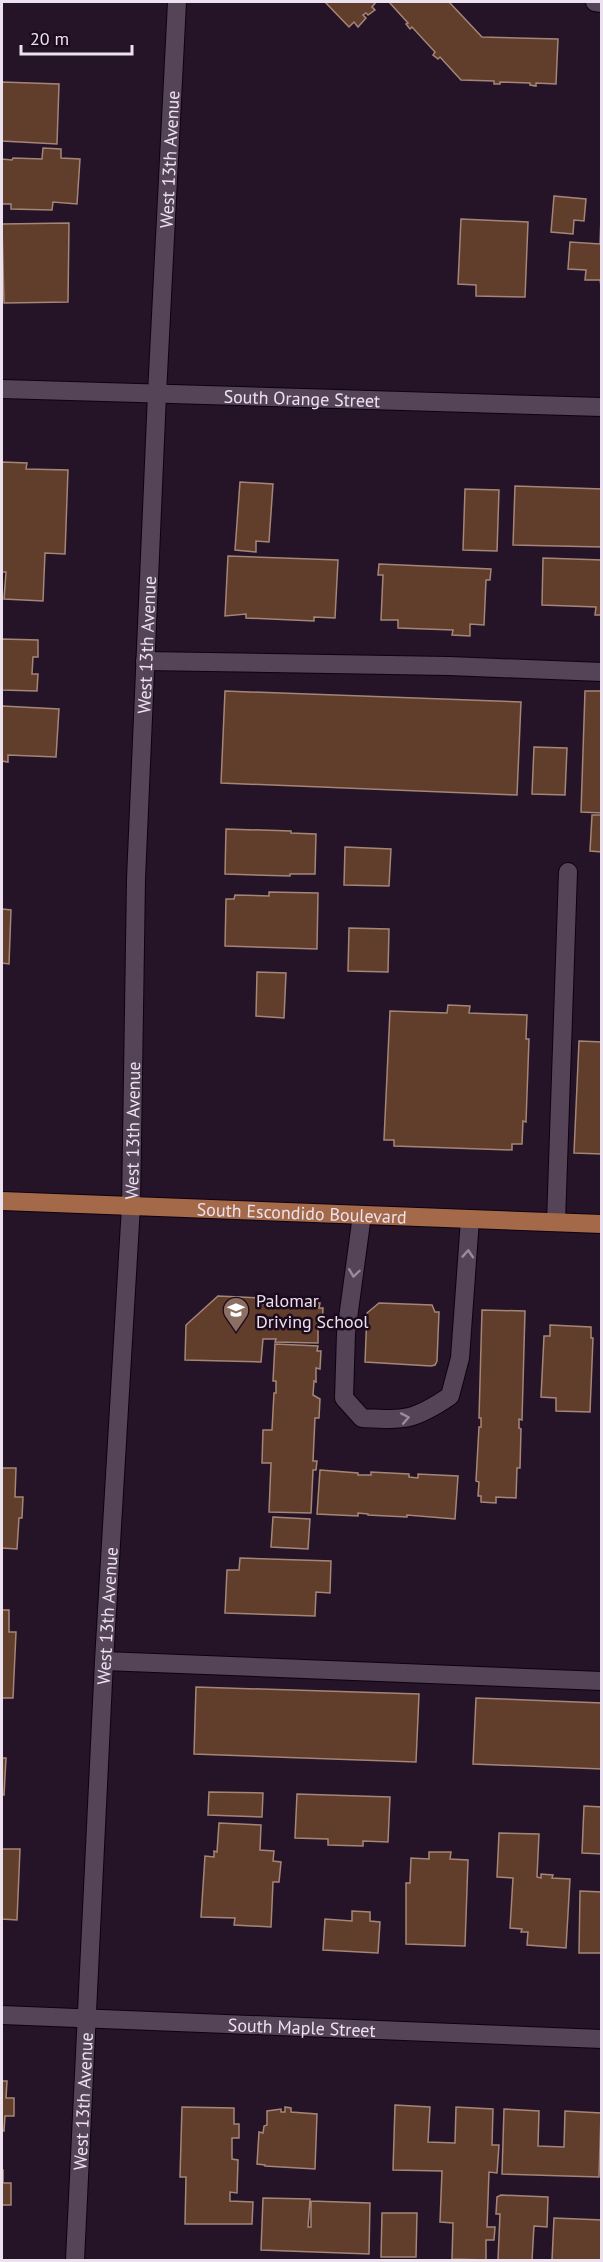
<svg xmlns="http://www.w3.org/2000/svg" width="603" height="2262" font-family="'PT Sans',sans-serif">
<style>
.building{fill:#613d2b;stroke:#a48677;stroke-width:1.5}
.lines{fill:none;stroke-linecap:round;stroke-linejoin:round}
.minor-casing{stroke:#0d0210;stroke-width:20}
.major-casing{stroke:#0d0210;stroke-width:20}
.minor{stroke:#554358;stroke-width:18}
.major{stroke:#a46949;stroke-width:18}
.oneway{stroke:#998a9c}
.labels{text-anchor:middle;dominant-baseline:central;stroke-width:5;stroke-linejoin:round;paint-order:stroke}
.street-label{font-size:18px;fill:#ece1ee;stroke:#1b0b1d}
.poi-label{font-size:18px;fill:#ece1ee;stroke:#1b0b1d;text-anchor:start}
</style>
<rect width="100%" height="100%" fill="#251427"/>
<!-- building -->
<g class="building">
<polygon points="325,2 376,2 372,7 375,10 368,15 366,13 363,15 366,18 358,27 354,22 349,27"/>
<polygon points="389,2 449,2 482,37 558,39 556,84 536,83 536,86 530,85 530,83 500,82 500,84 494,84 494,81 461,80 440,57 438,59 433,55 435,52 412,27 410,29 406,24 408,23"/>
<polygon points="2,82 59,84 57,144 2,141"/>
<polygon points="43,148 61,149 61,158 80,159 77,204 53,202 52,210 11,209 11,204 2,204 2,159 12,160 13,158 42,159"/>
<polygon points="554,196 586,199 584,221 574,220 573,234 551,232"/>
<polygon points="601,217 602,217 602,291 600,280 585,280 586,270 568,269 570,242 600,244"/>
<polygon points="461,219 528,222 525,297 476,296 476,285 458,284"/>
<polygon points="69,223 68,302 4,303 2,224"/>
<polygon points="2,462 27,463 26,469 68,470 65,554 45,553 43,601 4,599 6,572 2,572"/>
<polygon points="240,482 273,484 269,542 256,541 256,552 235,550"/>
<polygon points="515,486 602,489 602,547 513,545"/>
<polygon points="465,489 499,490 497,551 463,550"/>
<polygon points="228,556 338,560 335,618 314,617 314,621 246,618 246,614 225,616"/>
<polygon points="543,558 602,560 602,615 595,615 596,607 542,605"/>
<polygon points="379,564 491,569 490,580 486,580 484,625 470,624 470,636 452,635 453,630 398,628 398,620 381,620 383,575 378,575"/>
<polygon points="2,639 38,640 38,657 33,657 32,674 38,674 37,691 2,690"/>
<polygon points="225,691 521,702 517,795 221,783"/>
<polygon points="585,691 602,691 602,813 581,812"/>
<polygon points="2,706 59,709 56,757 8,755 8,762 2,761"/>
<polygon points="534,747 567,748 565,795 532,794"/>
<polygon points="592,815 602,815 602,852 590,851"/>
<polygon points="226,829 291,831 291,833 316,834 315,874 290,874 290,876 225,874"/>
<polygon points="345,847 391,849 389,886 344,885"/>
<polygon points="269,892 318,893 317,949 225,946 226,899 234,899 235,895 269,896"/>
<polygon points="2,909 11,910 9,964 2,963"/>
<polygon points="349,928 389,929 388,972 348,971"/>
<polygon points="257,972 286,973 284,1018 256,1016"/>
<polygon points="448,1005 470,1006 469,1013 527,1015 526,1039 529,1039 526,1122 523,1121 522,1144 512,1144 512,1150 394,1146 394,1140 384,1140 390,1011 447,1013"/>
<polygon points="579,1041 602,1042 602,1154 574,1153"/>
<polygon points="218,1296 262,1298 262,1304 277,1305 277,1302 320,1303 319,1308 323,1308 322,1326 318,1326 318,1343 275,1342 276,1339 263,1339 261,1362 185,1360 186,1325"/>
<polygon points="379,1303 432,1305 435,1312 439,1312 437,1361 435,1365 431,1366 365,1362 367,1313"/>
<polygon points="482,1310 525,1311 522,1420 519,1419 519,1428 521,1429 520,1468 517,1468 516,1498 496,1497 496,1503 481,1502 481,1496 478,1496 479,1482 476,1481 479,1427 481,1427 481,1418 479,1418"/>
<polygon points="550,1325 591,1327 591,1338 593,1338 590,1412 556,1411 556,1398 541,1397 544,1336 550,1336"/>
<polygon points="275,1344 318,1346 317,1351 321,1351 320,1369 316,1368 316,1382 314,1381 313,1395 320,1399 319,1418 315,1418 313,1461 317,1461 316,1470 313,1470 311,1513 269,1512 271,1463 262,1463 263,1430 272,1430 274,1393 276,1393 276,1381 273,1381"/>
<polygon points="2,1468 16,1468 15,1497 23,1497 22,1518 19,1518 17,1549 2,1548"/>
<polygon points="320,1470 358,1473 358,1475 371,1475 371,1472 409,1474 409,1477 418,1478 418,1474 458,1476 455,1519 407,1515 407,1517 368,1515 368,1514 358,1513 358,1516 317,1514"/>
<polygon points="273,1517 310,1519 308,1549 271,1547"/>
<polygon points="240,1558 331,1561 330,1593 316,1592 315,1616 225,1613 227,1570 239,1570"/>
<polygon points="2,1610 9,1610 9,1632 16,1632 13,1698 2,1698"/>
<polygon points="196,1687 419,1694 416,1762 194,1754"/>
<polygon points="476,1698 602,1703 602,1769 473,1764"/>
<polygon points="2,1758 6,1758 4,1795 2,1794"/>
<polygon points="209,1792 263,1793 262,1817 208,1815"/>
<polygon points="297,1794 390,1797 388,1842 363,1841 363,1846 328,1845 328,1839 295,1838"/>
<polygon points="584,1806 602,1807 602,1854 582,1853"/>
<polygon points="219,1823 261,1825 260,1850 274,1851 273,1861 281,1862 279,1882 273,1882 271,1927 234,1925 235,1918 201,1917 205,1856 214,1857 214,1851 217,1852"/>
<polygon points="499,1833 539,1834 537,1877 541,1878 541,1874 553,1875 552,1878 570,1879 566,1948 527,1945 528,1932 521,1932 522,1929 510,1928 513,1878 497,1877"/>
<polygon points="2,1849 20,1849 17,1920 2,1919"/>
<polygon points="429,1852 451,1852 450,1859 468,1860 465,1946 406,1944 406,1883 410,1883 411,1858 429,1859"/>
<polygon points="580,1891 602,1892 602,1953 579,1953"/>
<polygon points="352,1911 370,1912 370,1921 380,1922 378,1953 323,1950 325,1919 352,1921"/>
<polygon points="2,2081 7,2081 6,2098 14,2098 14,2116 5,2116 4,2131 2,2130"/>
<polygon points="395,2105 430,2107 428,2142 455,2143 456,2107 493,2109 492,2145 499,2145 497,2173 489,2172 487,2227 495,2227 494,2240 486,2240 486,2260 452,2259 453,2223 440,2222 442,2171 393,2170"/>
<polygon points="182,2107 234,2108 234,2124 239,2124 239,2138 232,2138 232,2159 238,2160 237,2193 230,2192 230,2201 253,2202 252,2224 185,2224 186,2177 180,2177"/>
<polygon points="285,2107 291,2108 291,2112 317,2114 315,2169 265,2166 265,2165 257,2164 259,2132 263,2133 264,2126 267,2125 267,2111 281,2109 281,2112 285,2112"/>
<polygon points="504,2109 539,2111 538,2146 564,2147 565,2111 601,2113 599,2177 502,2174"/>
<polygon points="2,2170 3,2170 3,2183 11,2183 11,2205 2,2205"/>
<polygon points="501,2195 548,2197 547,2227 534,2226 532,2260 498,2260 500,2214 496,2214 497,2197"/>
<polygon points="263,2198 310,2199 308,2227 311,2227 311,2201 370,2203 369,2254 261,2250"/>
<polygon points="382,2213 417,2213 416,2257 381,2257"/>
<polygon points="554,2218 602,2220 602,2260 552,2260"/>
</g>
<g class="lines">
<!-- minor casing -->
<g class="minor-casing">
<g id="minor">
<polyline points="595,2 602,3"/>
<path id="s1" d="M2,389L602,407"/>
<polyline points="145,661 449,666 602,672"/>
<path d="M362,1215L346,1333L344,1398L362,1418C405,1420 413,1421 450,1396L460,1358L470,1219"/>
<polyline points="556,1222 568,872"/>
<polyline points="104,1661 602,1681"/>
<path id="s2" d="M2,2015L602,2039"/>
<path id="s3" d="M75,2260L104,1661L131,1206L136,879L157,394L177,2"/>
</g>
</g>
<!-- major casing -->
<g class="major-casing">
<g id="major">
<path id="s4" d="M2,1201L602,1224"/>
</g>
</g>
<!-- minor -->
<use href="#minor" class="minor"/>
<!-- major -->
<use href="#major" class="major"/>
</g>
<!-- one-way arrows -->
<defs><path id="oneway-chevron" d="M-2-3.5L2.5 0L-2 3.5" fill="none" stroke-width="1.6" stroke-linecap="round" stroke-linejoin="round" transform="scale(1.5)"/></defs>
<g class="oneway">
<use href="#oneway-chevron" transform="translate(468 1254) rotate(-86)"/>
<use href="#oneway-chevron" transform="translate(354 1273) rotate(98)"/>
<use href="#oneway-chevron" transform="translate(405 1418) rotate(-11)"/>
</g>
<!-- icons -->
<defs>
<g id="school-pin" transform="scale(1.35)"><path d="M0 17L-7.5 6A9.5 9.5 0 1 1 7.5 6Z" fill="#8d6e63" stroke="#1b0b1d"/><path d="M0-5L7-2L0 1L-7-2ZM-4 1L0 2.5L4 1V4Q0 6-4 4Z" fill="#fff"/></g>
</defs>
<g fill-rule="evenodd">
<use href="#school-pin" x="236" y="1310"/>
</g>
<g class="labels">
<!-- street labels -->
<g class="street-label">
<text stroke="none"><textPath href="#s3" startOffset="2103">West 13th Avenue</textPath></text>
<text stroke="none"><textPath href="#s1" startOffset="300">South Orange Street</textPath></text>
<text stroke="none"><textPath href="#s3" startOffset="1617">West 13th Avenue</textPath></text>
<text stroke="none"><textPath href="#s3" startOffset="1131">West 13th Avenue</textPath></text>
<text stroke="none"><textPath href="#s4" startOffset="300">South Escondido Boulevard</textPath></text>
<text stroke="none"><textPath href="#s3" startOffset="645">West 13th Avenue</textPath></text>
<text stroke="none"><textPath href="#s2" startOffset="300">South Maple Street</textPath></text>
<text stroke="none"><textPath href="#s3" startOffset="159">West 13th Avenue</textPath></text>
</g>
<!-- poi labels -->
<g class="poi-label">
<text x="256" y="1300">Palomar<tspan x="256" dy="21">Driving School</tspan></text>
</g>
</g>
<!-- border -->
<rect width="603" height="2262" fill="none" stroke="#ece1ee" stroke-width="6"/>
<!-- scale -->
<path d="M21 45v9h111v-9" fill="none" stroke="#ece1ee" stroke-width="3"/>
<text x="30" y="45" font-size="18" fill="#ece1ee" stroke="#1b0b1d" stroke-width="4.5" paint-order="stroke">20 m</text>
</svg>
